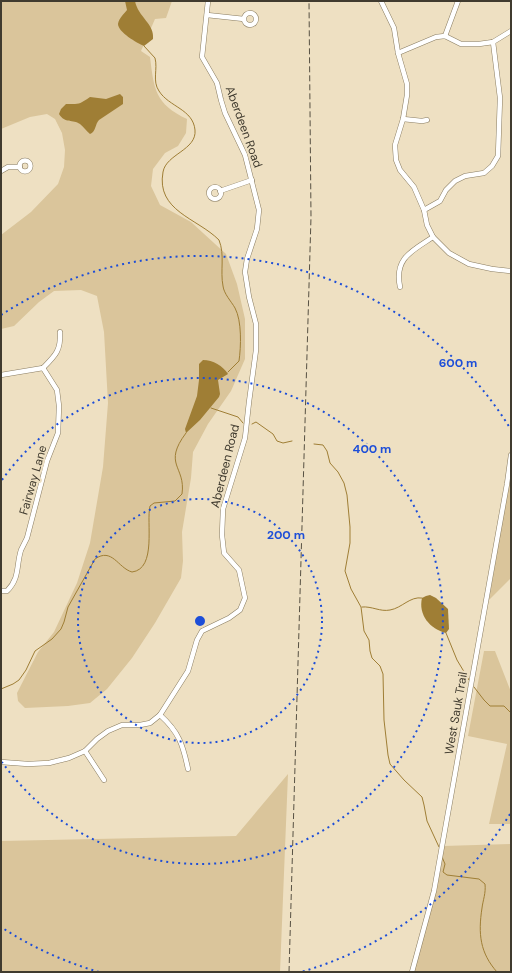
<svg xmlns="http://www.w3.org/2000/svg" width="512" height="973" font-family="'DM Sans',sans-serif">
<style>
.green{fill:#dac59b}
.water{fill:#9f7e35}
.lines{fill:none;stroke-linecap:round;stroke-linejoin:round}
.stream{stroke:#9f7e35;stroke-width:1}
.minor-casing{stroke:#897c61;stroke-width:5.5}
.minor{stroke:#fff;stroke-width:4.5}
.rail{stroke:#575143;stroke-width:1;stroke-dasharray:6 3;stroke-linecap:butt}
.ring{fill:none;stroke:#1d4ed8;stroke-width:2;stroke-dasharray:2 4}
.labels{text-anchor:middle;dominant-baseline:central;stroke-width:4;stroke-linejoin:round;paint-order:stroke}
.street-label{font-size:12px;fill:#403b2f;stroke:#eee0c2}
.centre{fill:#1d4ed8;stroke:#eee0c2;stroke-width:2}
.ring-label{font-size:12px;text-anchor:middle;font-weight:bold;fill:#1d4ed8;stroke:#eee0c2;stroke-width:4;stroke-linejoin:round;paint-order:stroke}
</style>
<rect width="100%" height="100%" fill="#eee0c2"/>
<!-- green -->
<g class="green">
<path d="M1,1H172L166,18L155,19L141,51L150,57C154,89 155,104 187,119L186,133L178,146L165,153L153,169L151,186L160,205L191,222L226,254L237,284L245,319V359L231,391L208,424L193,452L191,478L182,532L183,561L181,578L155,623L132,658L107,689L90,703L68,706L25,708L18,701L17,693L38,652L54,632L77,583L90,543L103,467L108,403L104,332L97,296L81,290L54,291L39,302L14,326L1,329V235L31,212L58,184L64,167L65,150L62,133L55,119L47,114L30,117L1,129Z"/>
<polygon points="511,469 511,578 489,600"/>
<polygon points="484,651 495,651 511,692 511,824 489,824 507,744 468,736"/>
<polygon points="288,774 280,972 1,972 1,841 236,836"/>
<polygon points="511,844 511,972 412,972 443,846"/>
</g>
<!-- water -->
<g class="water">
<path d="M125,1H135C138,17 155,24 153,39L144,46C137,43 118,32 118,24C119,18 124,14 127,10Z"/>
<path d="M120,94L123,97V104L99,120C95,124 96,132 90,134C86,131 84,127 80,124C73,119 65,124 59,114L61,109L66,104C80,104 78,105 90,97L106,99Z"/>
<path d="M203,360C213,360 223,366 228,374L218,380L220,394L219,397L200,420L186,433L185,429L197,396L199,380V364Z"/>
<path d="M430,595L436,598L448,609L449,629L446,633C430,629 418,615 422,598L426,596Z"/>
</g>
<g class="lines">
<!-- stream -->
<g class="stream">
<path d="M144,46L155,58C158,69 152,81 159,91C169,107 193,109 195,130C197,150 166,154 163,172C156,211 197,218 219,240C225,255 220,271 223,286C224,294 231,301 235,308C242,321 241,347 239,361L228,372"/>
<polyline points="211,408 238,417 243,423"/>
<polyline points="252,424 256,422 273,434 277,441 283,443 292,441"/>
<polyline points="314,444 323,445 327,451 330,463 338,472 344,483 347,495 350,527 350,543 345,571 351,589 361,607 364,631 369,640 370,651 372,658 380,666 383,674 384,720 388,755 390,764 404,780 422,797 424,805 427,821 439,847"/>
<path d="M362,607C372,606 380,612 390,610C402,608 410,596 422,598"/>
<polyline points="446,633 457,660 469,680"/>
<polyline points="474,687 484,700 490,706 504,706 511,713"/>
<path d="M1,689L13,684L19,680L26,670L35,651L52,639L61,629L64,622L68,607L95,559C112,547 118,568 132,572C157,569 146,522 150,506L154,503L175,501L182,494C186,466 162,465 186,433"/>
<path d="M442,857L445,864L443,872L447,875L479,879L485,884C486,893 483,900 482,908C478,934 480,953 497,972"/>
</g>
<!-- minor casing -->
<g class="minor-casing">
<g id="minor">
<polyline points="381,1 394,28 398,53 407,84 407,95 403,119 395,145 396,160 400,170 414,187 424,210 427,225 433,237 449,253 469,264 492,269 511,271"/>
<circle cx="250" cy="19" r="6"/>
<polyline points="207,15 244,19"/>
<polyline points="445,36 458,1"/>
<polyline points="398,53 436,37 445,36 461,44 479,44 493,42 511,31"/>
<polyline points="403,119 422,121 427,120"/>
<circle cx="25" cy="166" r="5.5"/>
<polyline points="1,171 8,167 20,167"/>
<circle cx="215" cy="193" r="6"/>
<polyline points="220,191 252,180"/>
<polyline points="424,210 440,201 446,190 455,181 465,176 484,173 492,166 498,156 500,98 493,42"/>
<path d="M400,287C394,258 412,251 433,237"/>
<path d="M43,368C56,355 61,350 60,332"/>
<polyline points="1,375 43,368"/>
<path d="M1,591H7C20,578 16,566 21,550C23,546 25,542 27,538L47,461L58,433L59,406L57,390L43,368"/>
<path d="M160,715C179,732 183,745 188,769"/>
<polyline points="85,751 104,780"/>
<polyline points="1,762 28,764 49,763 69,758 85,751 97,739 108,731 122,725 140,725 150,723 160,715 188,671 197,640 202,631 229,618 240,610 245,598 239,570 224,553 222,535 223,509 245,438 249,402 256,350 256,324 249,297 245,272 247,259 257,229 259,210 245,155 225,113 221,100 217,83 202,57 208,1"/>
<polyline points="412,972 434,891 507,484 511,455"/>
</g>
</g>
<!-- minor -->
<use href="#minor" class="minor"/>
<!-- rail -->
<polyline class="rail" points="289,972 311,217 309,1"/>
</g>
<!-- distance rings -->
<g class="ring">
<circle cx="200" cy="621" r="122"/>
<path d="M2 480A243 243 0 1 1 2 762"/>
<path d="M510 814A365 365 0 0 1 301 972M99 972A365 365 0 0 1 1 927M1 315A365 365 0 0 1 510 428"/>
</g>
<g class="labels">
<!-- street labels -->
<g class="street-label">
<text transform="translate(244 127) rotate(70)">Aberdeen Road</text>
<text transform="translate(225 466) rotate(-76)">Aberdeen Road</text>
<text transform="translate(33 480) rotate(-74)">Fairway Lane</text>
<text transform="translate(456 713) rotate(-80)">West Sauk Trail</text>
</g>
</g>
<circle cx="200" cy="621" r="6" class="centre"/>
<g class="ring-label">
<text x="458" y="367">600 m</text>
<text x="372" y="453">400 m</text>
<text x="286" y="539">200 m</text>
</g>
<!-- border -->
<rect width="512" height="973" fill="none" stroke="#403b2f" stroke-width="4"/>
</svg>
